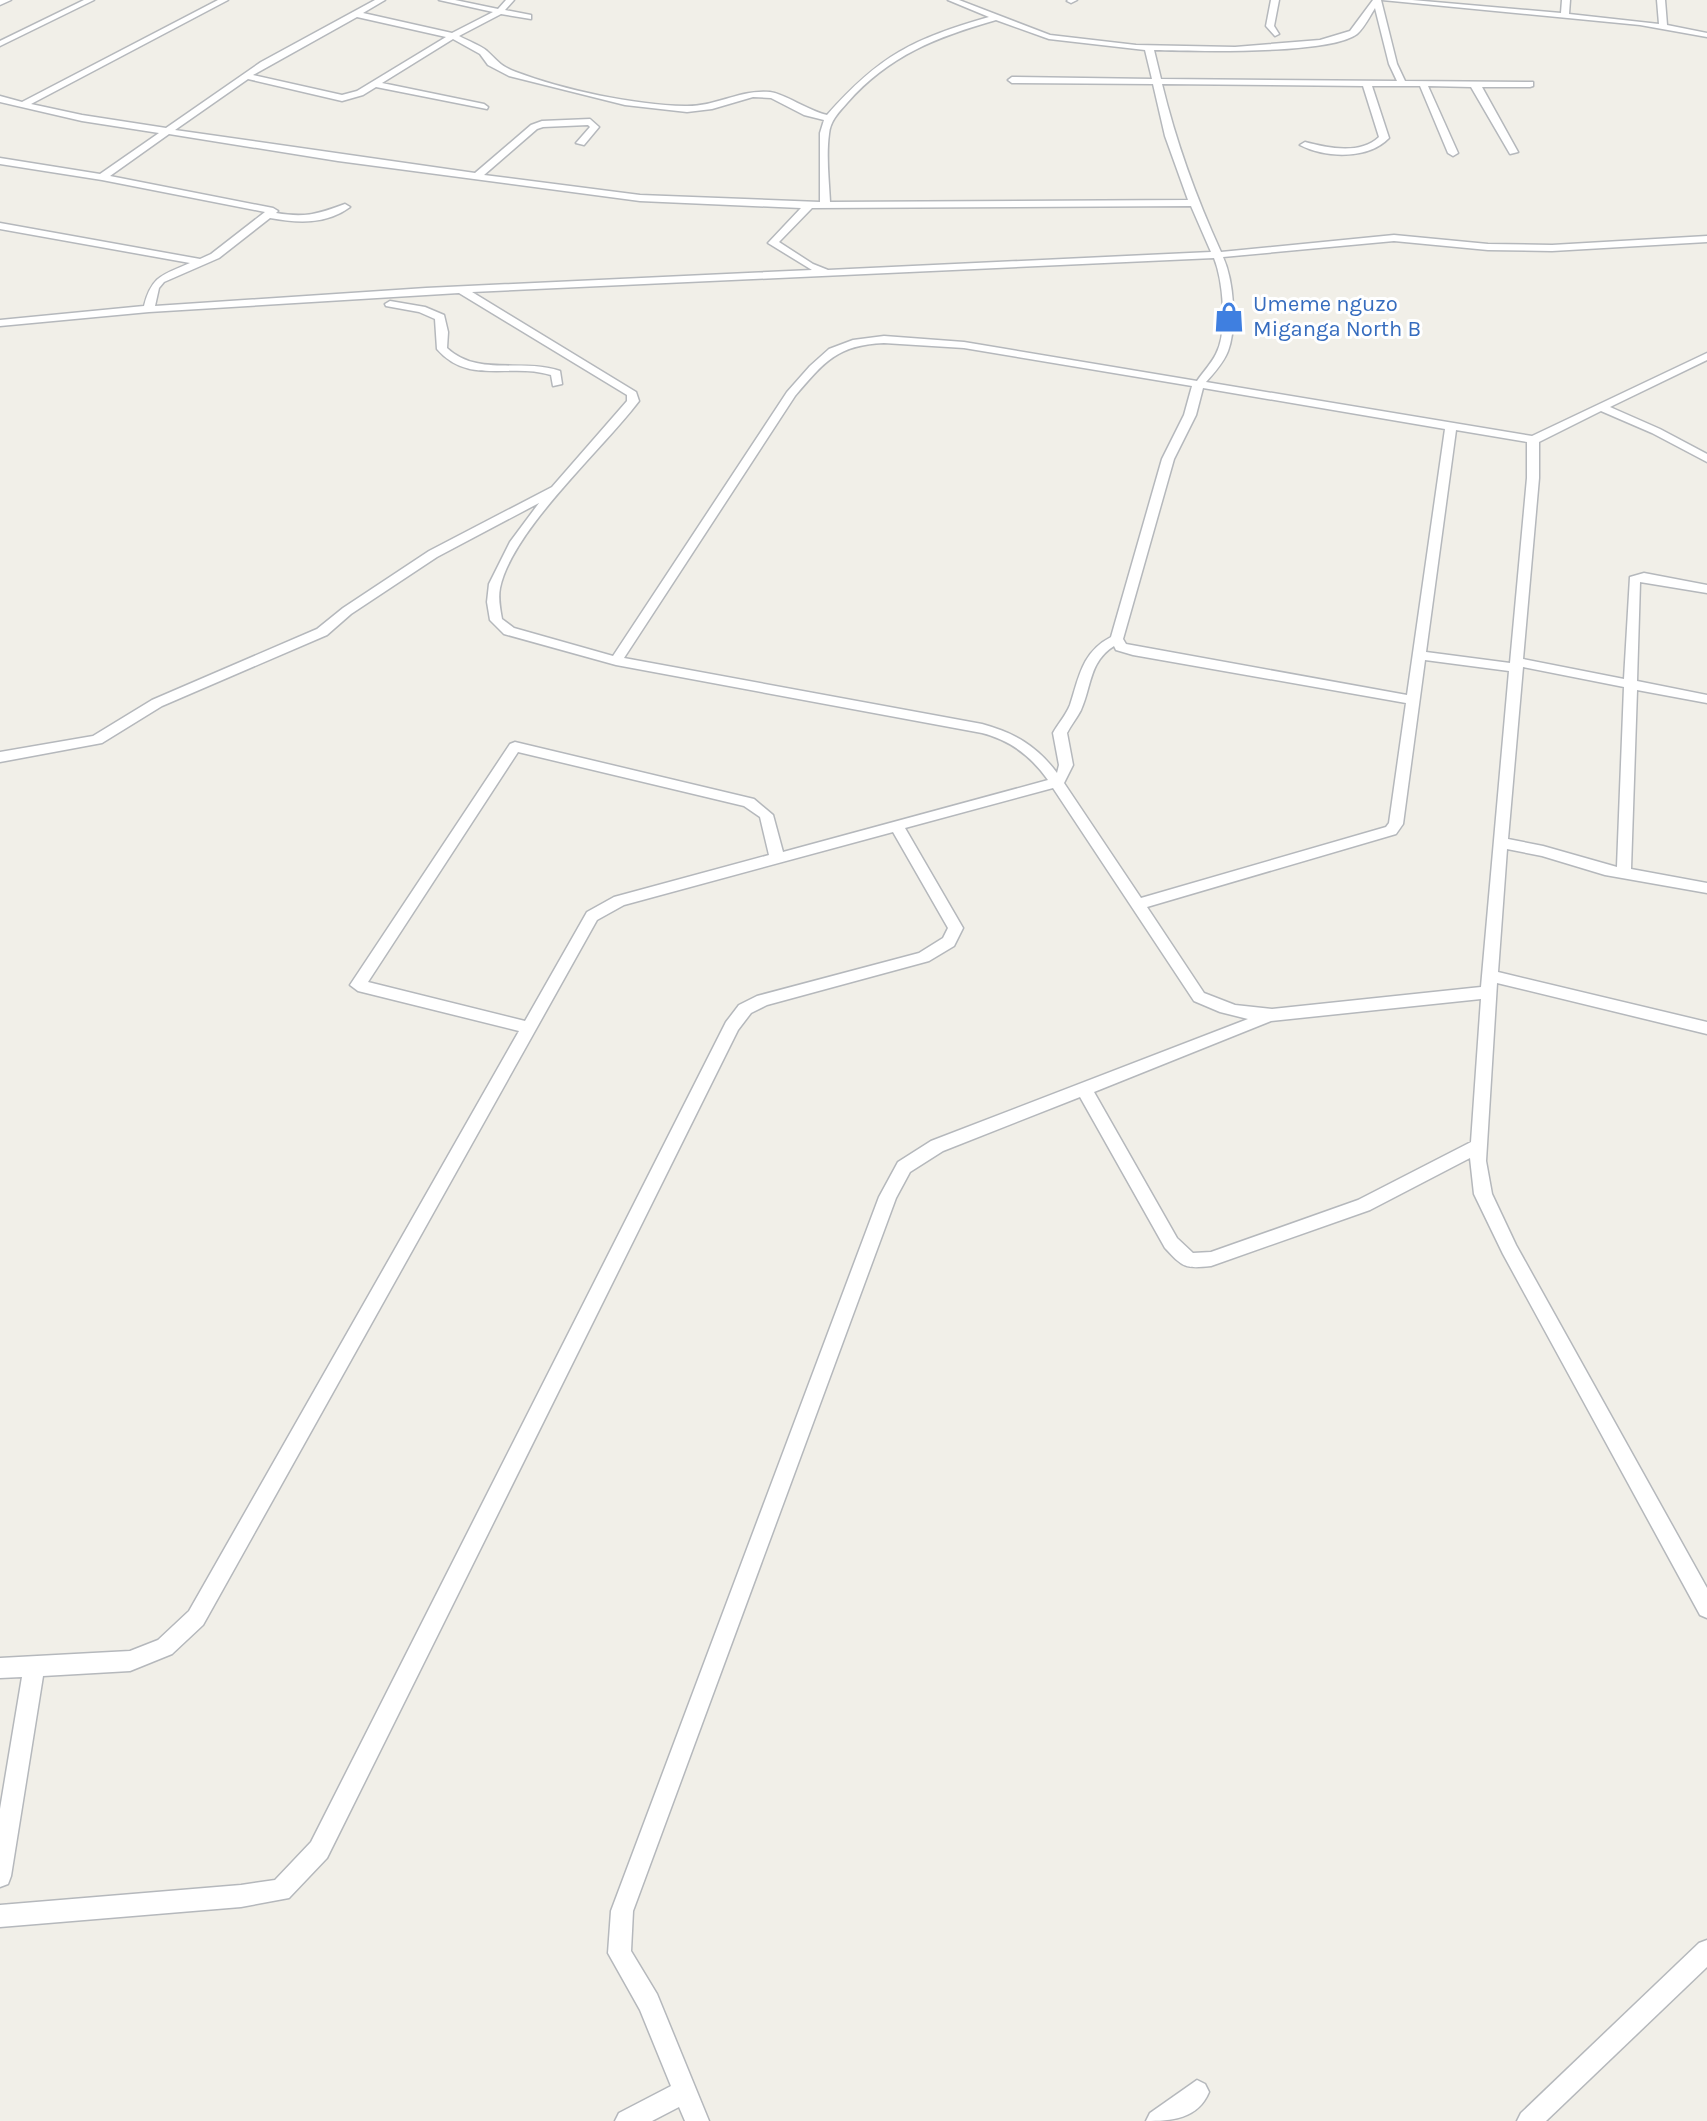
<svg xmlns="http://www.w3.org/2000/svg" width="1707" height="2121" font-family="Karla,sans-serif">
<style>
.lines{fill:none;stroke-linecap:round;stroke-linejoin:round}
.street-casing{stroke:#b5b8bc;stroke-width:3}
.street{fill:#fff;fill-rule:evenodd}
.labels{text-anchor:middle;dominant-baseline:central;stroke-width:6;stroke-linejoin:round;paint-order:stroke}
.far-shop-label{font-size:22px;fill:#366cbe;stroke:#fff;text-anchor:start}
</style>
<rect width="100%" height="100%" fill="#f1efe8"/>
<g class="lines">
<!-- street casing -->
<g class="street-casing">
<g id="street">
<polygon points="0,0 11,0 0,5"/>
<polygon points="84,0 94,0 0,46 0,41"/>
<path d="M218,0H228L31,104L82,115L166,128L261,62L375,0H385L363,13L452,33L493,12L439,0H455L498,9L506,0H514L505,10L531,15V19L501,14L459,36C468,41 480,45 487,51C498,61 500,66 516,72C563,90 635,105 685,106C715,107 741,89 770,92C785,94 807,110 827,115C880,55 913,39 989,17L948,0H959L1050,35L1136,45L1235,47L1320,40L1350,31L1373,0H1381L1397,64L1405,81L1533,82V86L1530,87H1482L1518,152L1510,154L1471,87L1428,86L1458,153L1453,156L1448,153L1420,86H1372L1389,138C1368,160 1325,158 1300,145L1305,142C1328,148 1360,155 1379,137L1363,86L1162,84C1176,142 1196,197 1221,252L1394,235L1488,244L1552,245L1707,236V242L1552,251L1488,250L1394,241L1223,257C1234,281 1237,327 1228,351C1224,362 1214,373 1206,382L1532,436L1707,353V360L1610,407L1660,429L1707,454V462L1652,433L1601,411L1539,442V478L1523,659L1624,679L1630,577L1644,573L1707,585V593L1640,582L1637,681L1707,695V703L1637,690L1631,869L1707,883V893L1605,875L1542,856L1507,849L1498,972L1707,1022V1034L1497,983L1486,1161L1492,1194L1516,1245L1707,1588V1618L1700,1615L1503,1254L1474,1194L1470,1158L1370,1210L1211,1266C1184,1269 1183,1267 1165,1248L1080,1097L943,1151L910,1172L896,1198L633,1911L631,1951L657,1994L709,2121H685L679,2107L652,2121H615L619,2113L671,2086L640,2010L608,1953L611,1911L879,1197L898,1162L931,1141L1248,1019L1220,1012L1194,1001L1053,788L905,828L963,928L954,946L929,961L767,1005L751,1013L738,1030L327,1858L289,1898L241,1907L0,1927V1905L241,1885L275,1880L311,1842L726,1022L739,1005L757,996L919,953L943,938L948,928L893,832L624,905L597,920L203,1625L172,1654L130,1671L43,1676L11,1876L8,1884L0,1887V1809L22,1677L0,1678V1658L130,1651L158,1640L189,1611L519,1031L358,991L350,985L510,744L515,742L754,799L773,815L783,852L1048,780C1031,756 1010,740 982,733L616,665L504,634L490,620L487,602L489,584L510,542L539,503L437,557L351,614L327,635L162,706L102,743L0,762V752L93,736L152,700L317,629L343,608L429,551L552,487L627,401V395L459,293L149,312L0,326V320L144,306C152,275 163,275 190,263L0,229V223L200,259L211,254L265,212L102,180L0,164V158L100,174L159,133L82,121L0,102V96L22,102ZM1375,8L1389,64L1397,81L1161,79L1154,50C1191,51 1330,55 1357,34C1364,28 1370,16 1375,8ZM357,17L446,37L357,91L342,95L253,75ZM996,20L1049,39L1145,50L1152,79L1012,77L1008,80L1012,83L1153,84L1165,136L1188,200L830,202C829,180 826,156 829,134C830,121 839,112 847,103C889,55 937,37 996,20ZM453,39L480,54L488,65L509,76L625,105L687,112L712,109L753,97L771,98L804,115L824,120L820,133V202L640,195L484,175L537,129L543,127L588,125L590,127L576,143L584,145L599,127L590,119L542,121L531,125L475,173L175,130L248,79L342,101L363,95L376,87L487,109L488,107L484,104L382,83ZM169,134L338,161L640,201L801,208L768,243L812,270L426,288L155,306L159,288L164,282L219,258L270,218C297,223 326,225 350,207L345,204C318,214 305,218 276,213L278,211L273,208L110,176ZM1191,206L1211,252L828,270L813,264L779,242L812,208ZM1214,258C1223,280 1228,332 1216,354C1211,364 1203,372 1197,381L964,342L884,336L853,340L829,349L810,366L787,392L613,656L514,628L502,619C500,608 498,598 500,588C512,530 602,450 639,401L636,392L472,292ZM884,343L964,348L1192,386L1184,415L1162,459L1111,637C1082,652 1079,677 1070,705C1066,715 1058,724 1053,733L1059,765L1057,773C1037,746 1015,733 982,724L624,658L795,396C824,362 837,345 884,343ZM1203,388L1445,429L1407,695L1126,644L1123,639L1174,459L1196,415ZM1456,430L1527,442V478L1510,663L1426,652ZM1114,646L1116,650L1133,655L1406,703L1389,823L1386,827L1141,898L1064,783L1073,765L1067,733C1071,725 1077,718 1081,710C1092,685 1089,662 1114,646ZM1425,660L1509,671L1481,987L1272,1009L1235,1005L1204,993L1147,907L1396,834L1403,824ZM1523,667L1624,687L1617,867L1543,846L1508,839ZM518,752L744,806L760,817L769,855L614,897L587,912L525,1021L368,982ZM1481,999L1471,1142L1358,1200L1211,1252L1193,1253L1177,1238L1094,1092L1271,1021Z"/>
<polygon points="1077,0 1071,3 1067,1 1068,0"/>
<polygon points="1271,0 1279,0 1274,26 1279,34 1275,36 1266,26"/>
<polygon points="1382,0 1412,0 1561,13 1562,0 1570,0 1569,14 1659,24 1657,0 1665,0 1667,25 1707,33 1707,37 1640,25"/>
<path d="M390,301L425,307L444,315L448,332L447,348C478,377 522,358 560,371L562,384L553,386L551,375C510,362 469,386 437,349L435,319L419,312L386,306L385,304Z"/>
<polygon points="1707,1940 1707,1967 1546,2121 1517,2121 1521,2113 1699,1943"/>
<path d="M1197,2080L1205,2084L1209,2092C1198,2119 1171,2121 1146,2121L1150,2113Z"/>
</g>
</g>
<!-- street -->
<use href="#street" class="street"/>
</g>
<!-- icons -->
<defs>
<g id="shop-bare" transform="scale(2.4)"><path d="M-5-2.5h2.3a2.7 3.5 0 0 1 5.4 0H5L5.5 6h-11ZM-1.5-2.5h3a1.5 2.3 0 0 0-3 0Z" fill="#3f7fe0" stroke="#fff" stroke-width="2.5" paint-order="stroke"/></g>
</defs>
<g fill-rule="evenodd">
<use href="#shop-bare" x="1229" y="317"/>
</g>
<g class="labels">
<!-- far-shop labels -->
<g class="far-shop-label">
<text x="1253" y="304">Umeme nguzo<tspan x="1253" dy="25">Miganga North B</tspan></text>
</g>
</g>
</svg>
